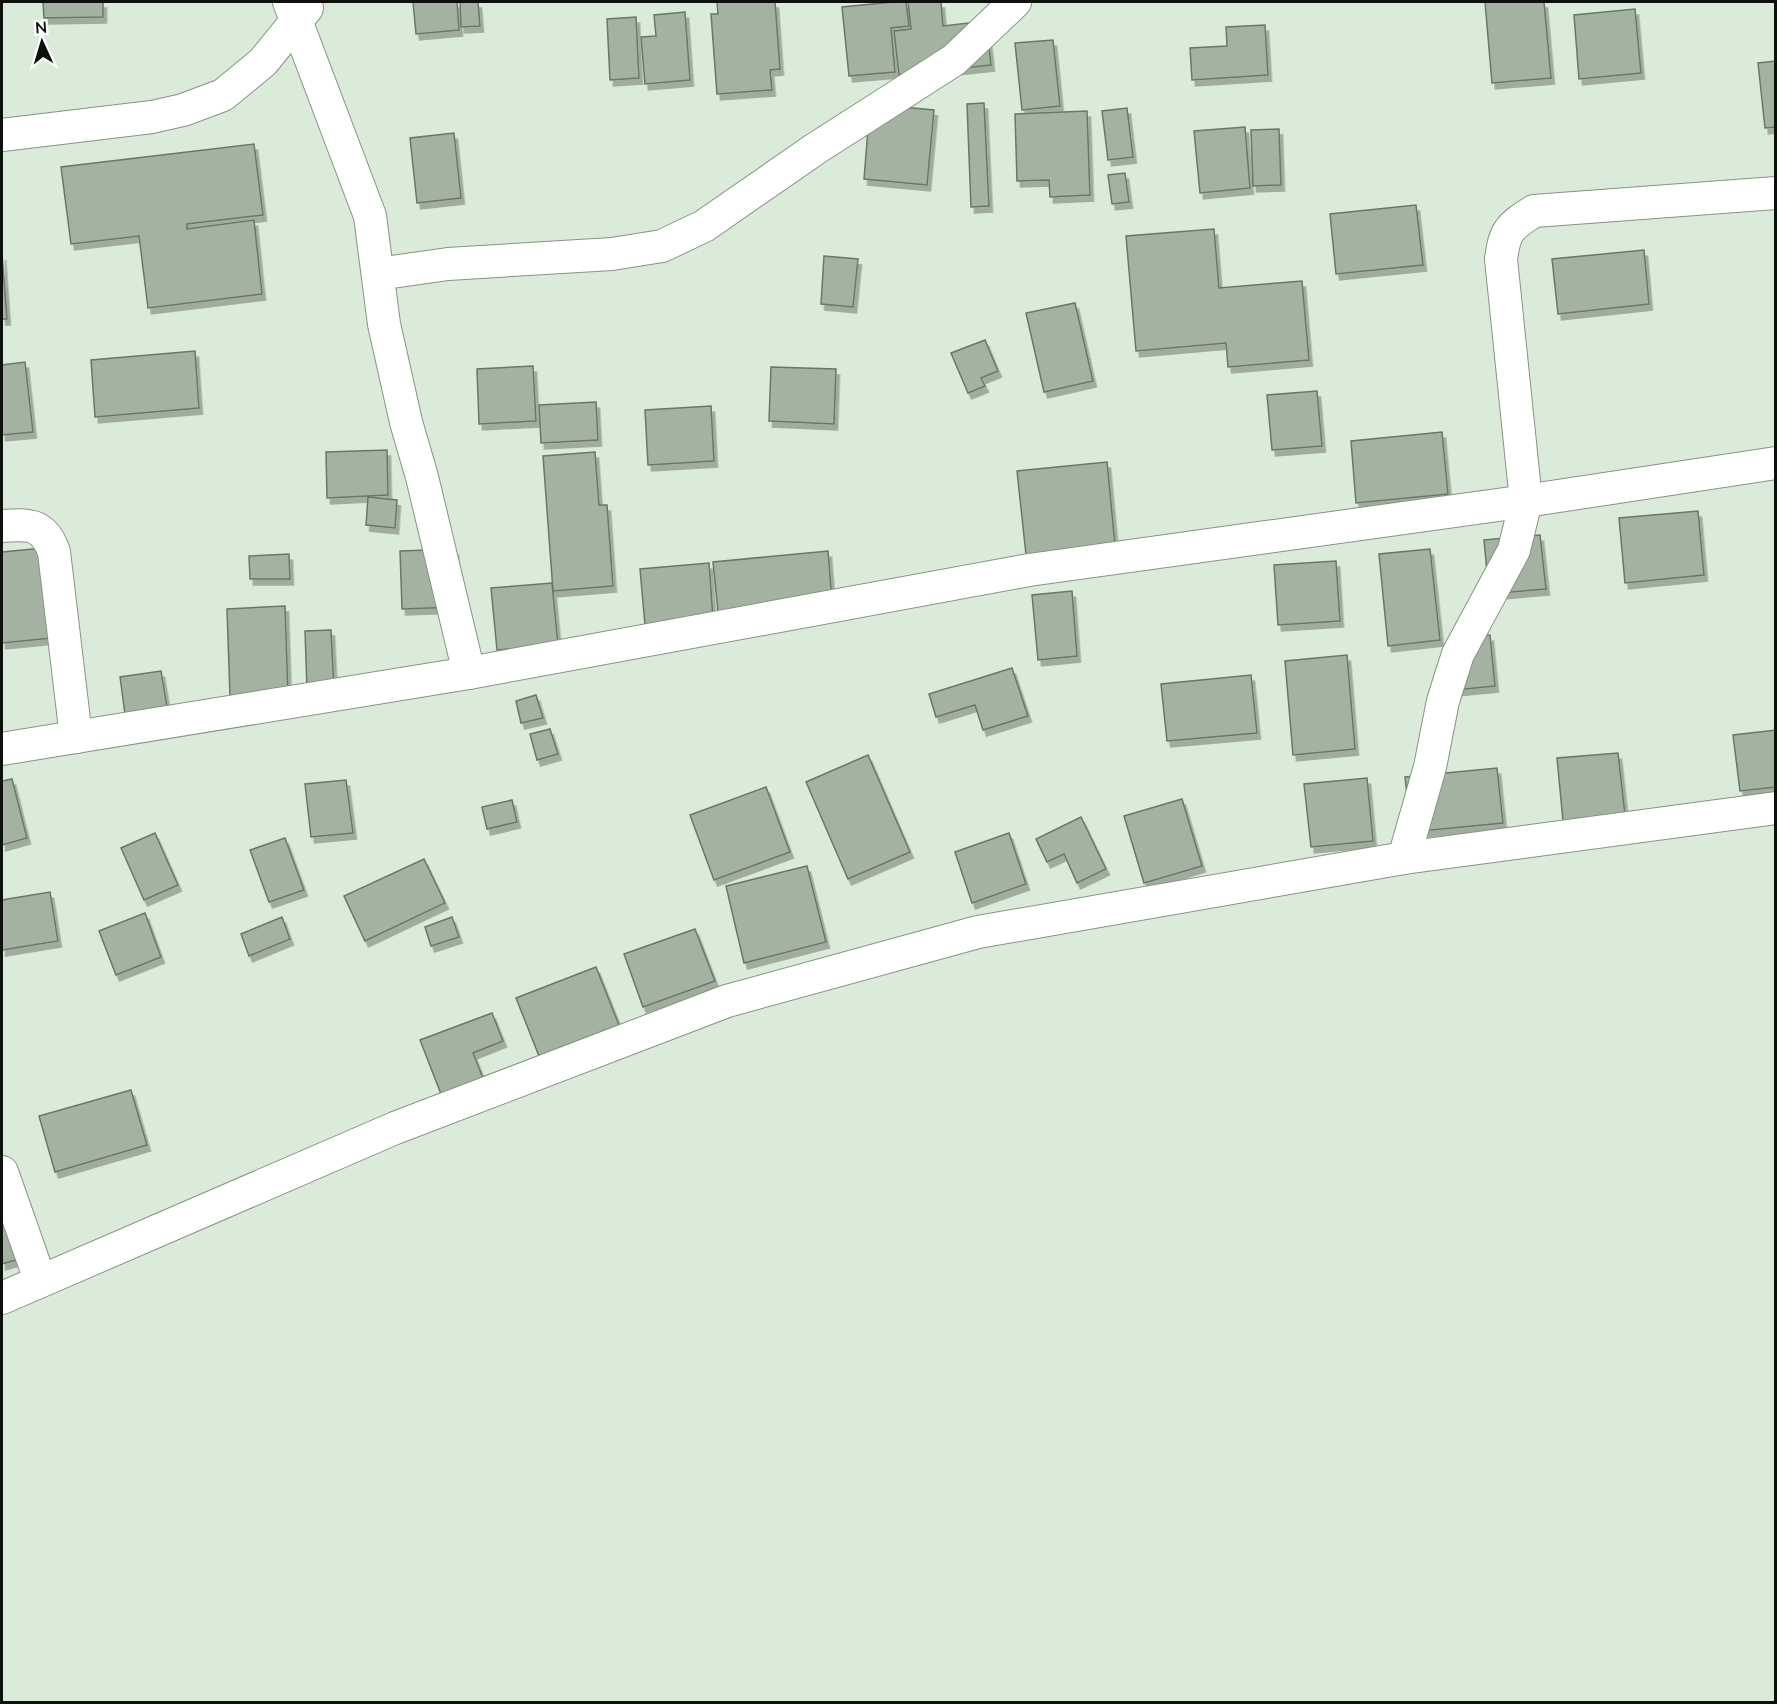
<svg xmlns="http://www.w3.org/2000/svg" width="1777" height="1704" font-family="'Nunito Sans',sans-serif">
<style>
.building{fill:#a4b3a1;stroke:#697767;stroke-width:1.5;filter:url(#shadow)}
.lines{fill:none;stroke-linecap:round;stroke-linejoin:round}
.minor-casing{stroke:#869483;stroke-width:34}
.minor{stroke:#fff;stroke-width:32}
</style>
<defs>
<filter id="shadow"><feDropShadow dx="3.5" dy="6" stdDeviation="0" flood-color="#0004"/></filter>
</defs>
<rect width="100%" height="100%" fill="#dbebd9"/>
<!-- building -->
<g class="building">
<polygon points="43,2 103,2 103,17 44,18"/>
<polygon points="413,2 457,2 459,30 416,34"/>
<polygon points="460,2 478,2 480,26 461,27"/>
<polygon points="717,2 775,2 780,69 770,70 772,90 717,94 711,14 718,14"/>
<polygon points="893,2 906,2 909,26 891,28 895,72 849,76 842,7"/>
<polygon points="908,2 941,2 943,26 986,21 991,65 899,75 894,31 911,29"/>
<polygon points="1485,2 1544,2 1551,78 1492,83"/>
<polygon points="1635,9 1641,73 1579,79 1574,15"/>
<polygon points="685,12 690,80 645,84 641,37 656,36 654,15"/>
<polygon points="636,17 639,78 610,80 607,19"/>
<polygon points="1265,25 1268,75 1192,80 1190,48 1227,46 1226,27"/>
<polygon points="1053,40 1060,106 1022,110 1015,43"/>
<polygon points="1776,61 1776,127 1765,128 1758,63"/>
<polygon points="984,103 989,206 971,207 967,104"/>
<polygon points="870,104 934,110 927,185 864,179"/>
<polygon points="1127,108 1133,157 1108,160 1102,111"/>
<polygon points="1087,111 1090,195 1050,197 1049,180 1017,181 1015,114"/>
<polygon points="1245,127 1250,188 1200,193 1194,131"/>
<polygon points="1279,129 1281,185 1253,186 1251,130"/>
<polygon points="454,133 461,198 417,203 410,138"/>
<polygon points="254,144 263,215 187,224 187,229 254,220 262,294 148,308 139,236 71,244 61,167"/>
<polygon points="1125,173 1129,202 1112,204 1108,175"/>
<polygon points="1416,205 1423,265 1336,274 1330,214"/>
<polygon points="1214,229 1219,288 1302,281 1309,360 1228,367 1226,343 1136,351 1126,236"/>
<polygon points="1644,250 1649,304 1558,314 1552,259"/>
<polygon points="2,254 7,319 2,319"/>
<polygon points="824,256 858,259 853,307 821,304"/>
<polygon points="1075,303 1093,381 1044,392 1026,313"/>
<polygon points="985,340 998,371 981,378 985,386 968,393 951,353"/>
<polygon points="195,351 199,408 95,417 91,360"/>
<polygon points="25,362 33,432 2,435 2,365"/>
<polygon points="533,366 536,421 479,424 477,369"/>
<polygon points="771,367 836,369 834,424 769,421"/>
<polygon points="1317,391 1322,446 1272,450 1267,395"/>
<polygon points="596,402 598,440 541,443 539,405"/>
<polygon points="711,406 714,461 648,465 645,410"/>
<polygon points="1442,432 1448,494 1356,503 1351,441"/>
<polygon points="387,450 388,495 327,498 326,452"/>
<polygon points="595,452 599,505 607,505 613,586 553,591 543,456"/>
<polygon points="1107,462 1116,555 1027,564 1017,471"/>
<polygon points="368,497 397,500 395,528 366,525"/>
<polygon points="1698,511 1704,575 1625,583 1619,518"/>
<polygon points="1540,535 1546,589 1489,594 1484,540"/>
<polygon points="54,547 62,637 2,643 2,552"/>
<polygon points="455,549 458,607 402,609 400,551"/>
<polygon points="1430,549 1440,640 1388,646 1379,554"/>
<polygon points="828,551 832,601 718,611 713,562"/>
<polygon points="289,554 290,579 250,579 249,556"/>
<polygon points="1336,561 1340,621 1278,625 1274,565"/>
<polygon points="709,563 713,619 645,625 640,569"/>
<polygon points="552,583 558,645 497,650 491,588"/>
<polygon points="1072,591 1077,656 1038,660 1032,595"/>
<polygon points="285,606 288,695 230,697 227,609"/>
<polygon points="331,630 334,689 307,690 305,631"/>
<polygon points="1490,635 1495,686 1455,690 1450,640"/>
<polygon points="1347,655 1355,749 1293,755 1285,661"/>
<polygon points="1012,668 1028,716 983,730 975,705 936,717 929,694"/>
<polygon points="161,671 167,707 125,714 120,677"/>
<polygon points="1251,675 1257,733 1167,741 1161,684"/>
<polygon points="536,695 543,718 521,723 516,701"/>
<polygon points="550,729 558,754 537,760 530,734"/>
<polygon points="1776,730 1776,787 1740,791 1733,735"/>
<polygon points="1618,753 1625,815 1563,821 1557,758"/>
<polygon points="868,755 910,852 848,879 806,782"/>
<polygon points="1497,768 1503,823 1411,832 1405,777"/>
<polygon points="1367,778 1373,841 1311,847 1304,784"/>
<polygon points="12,779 27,838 2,845 2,781"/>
<polygon points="346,780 353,833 311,837 305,784"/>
<polygon points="766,787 790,852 714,880 690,815"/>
<polygon points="1182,799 1202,866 1144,883 1124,816"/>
<polygon points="512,800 517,822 487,829 482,807"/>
<polygon points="1081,817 1106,869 1077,883 1064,854 1047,862 1036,839"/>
<polygon points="155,833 178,885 144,900 121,848"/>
<polygon points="1009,833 1026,884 972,903 955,852"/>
<polygon points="285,838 304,890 269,902 250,850"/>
<polygon points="424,859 445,903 365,941 344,896"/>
<polygon points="807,866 826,942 744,963 726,886"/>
<polygon points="50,892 58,941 2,950 2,900"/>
<polygon points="145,913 161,957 116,975 99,931"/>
<polygon points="282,917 290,939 249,956 241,934"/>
<polygon points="452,917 459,937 431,946 425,927"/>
<polygon points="695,929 715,981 643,1007 624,954"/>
<polygon points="596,967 619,1025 539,1056 516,998"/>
<polygon points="492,1013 503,1041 473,1053 483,1078 441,1094 420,1040"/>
<polygon points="131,1090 147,1145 55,1172 39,1116"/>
<polygon points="2,1197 30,1256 2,1264"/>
</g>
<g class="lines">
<!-- minor casing -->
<g class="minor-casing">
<g id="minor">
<polyline points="289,2 370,216 384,324 406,422 422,477 469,673"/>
<polyline points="2,135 152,117 183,110 223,95 263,62 307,8"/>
<polyline points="378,274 448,264 612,254 662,246 704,226 815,149 954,60 1015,2"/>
<path d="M2,526C28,524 44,523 54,552L76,737"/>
<polyline points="2,749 469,673 1029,570 1526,501 1776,463"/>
<path d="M1404,858L1430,767L1443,701L1458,654L1514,550L1526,501L1501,259C1505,230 1509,227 1534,211L1776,193"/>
<polyline points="2,1172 40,1280"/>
<polyline points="2,1298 395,1128 727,1001 978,932 1404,858 1776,808"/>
</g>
</g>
<!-- minor -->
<use href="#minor" class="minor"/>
</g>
<!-- border -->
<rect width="1777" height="1704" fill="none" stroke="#0c110b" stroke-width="6"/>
<!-- north arrow -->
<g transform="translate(42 42) rotate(356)" stroke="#ffffff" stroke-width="4.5" paint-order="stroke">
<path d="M0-4.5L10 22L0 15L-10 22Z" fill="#0c110b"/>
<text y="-9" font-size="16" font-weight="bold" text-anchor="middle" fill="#0c110b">N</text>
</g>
</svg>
